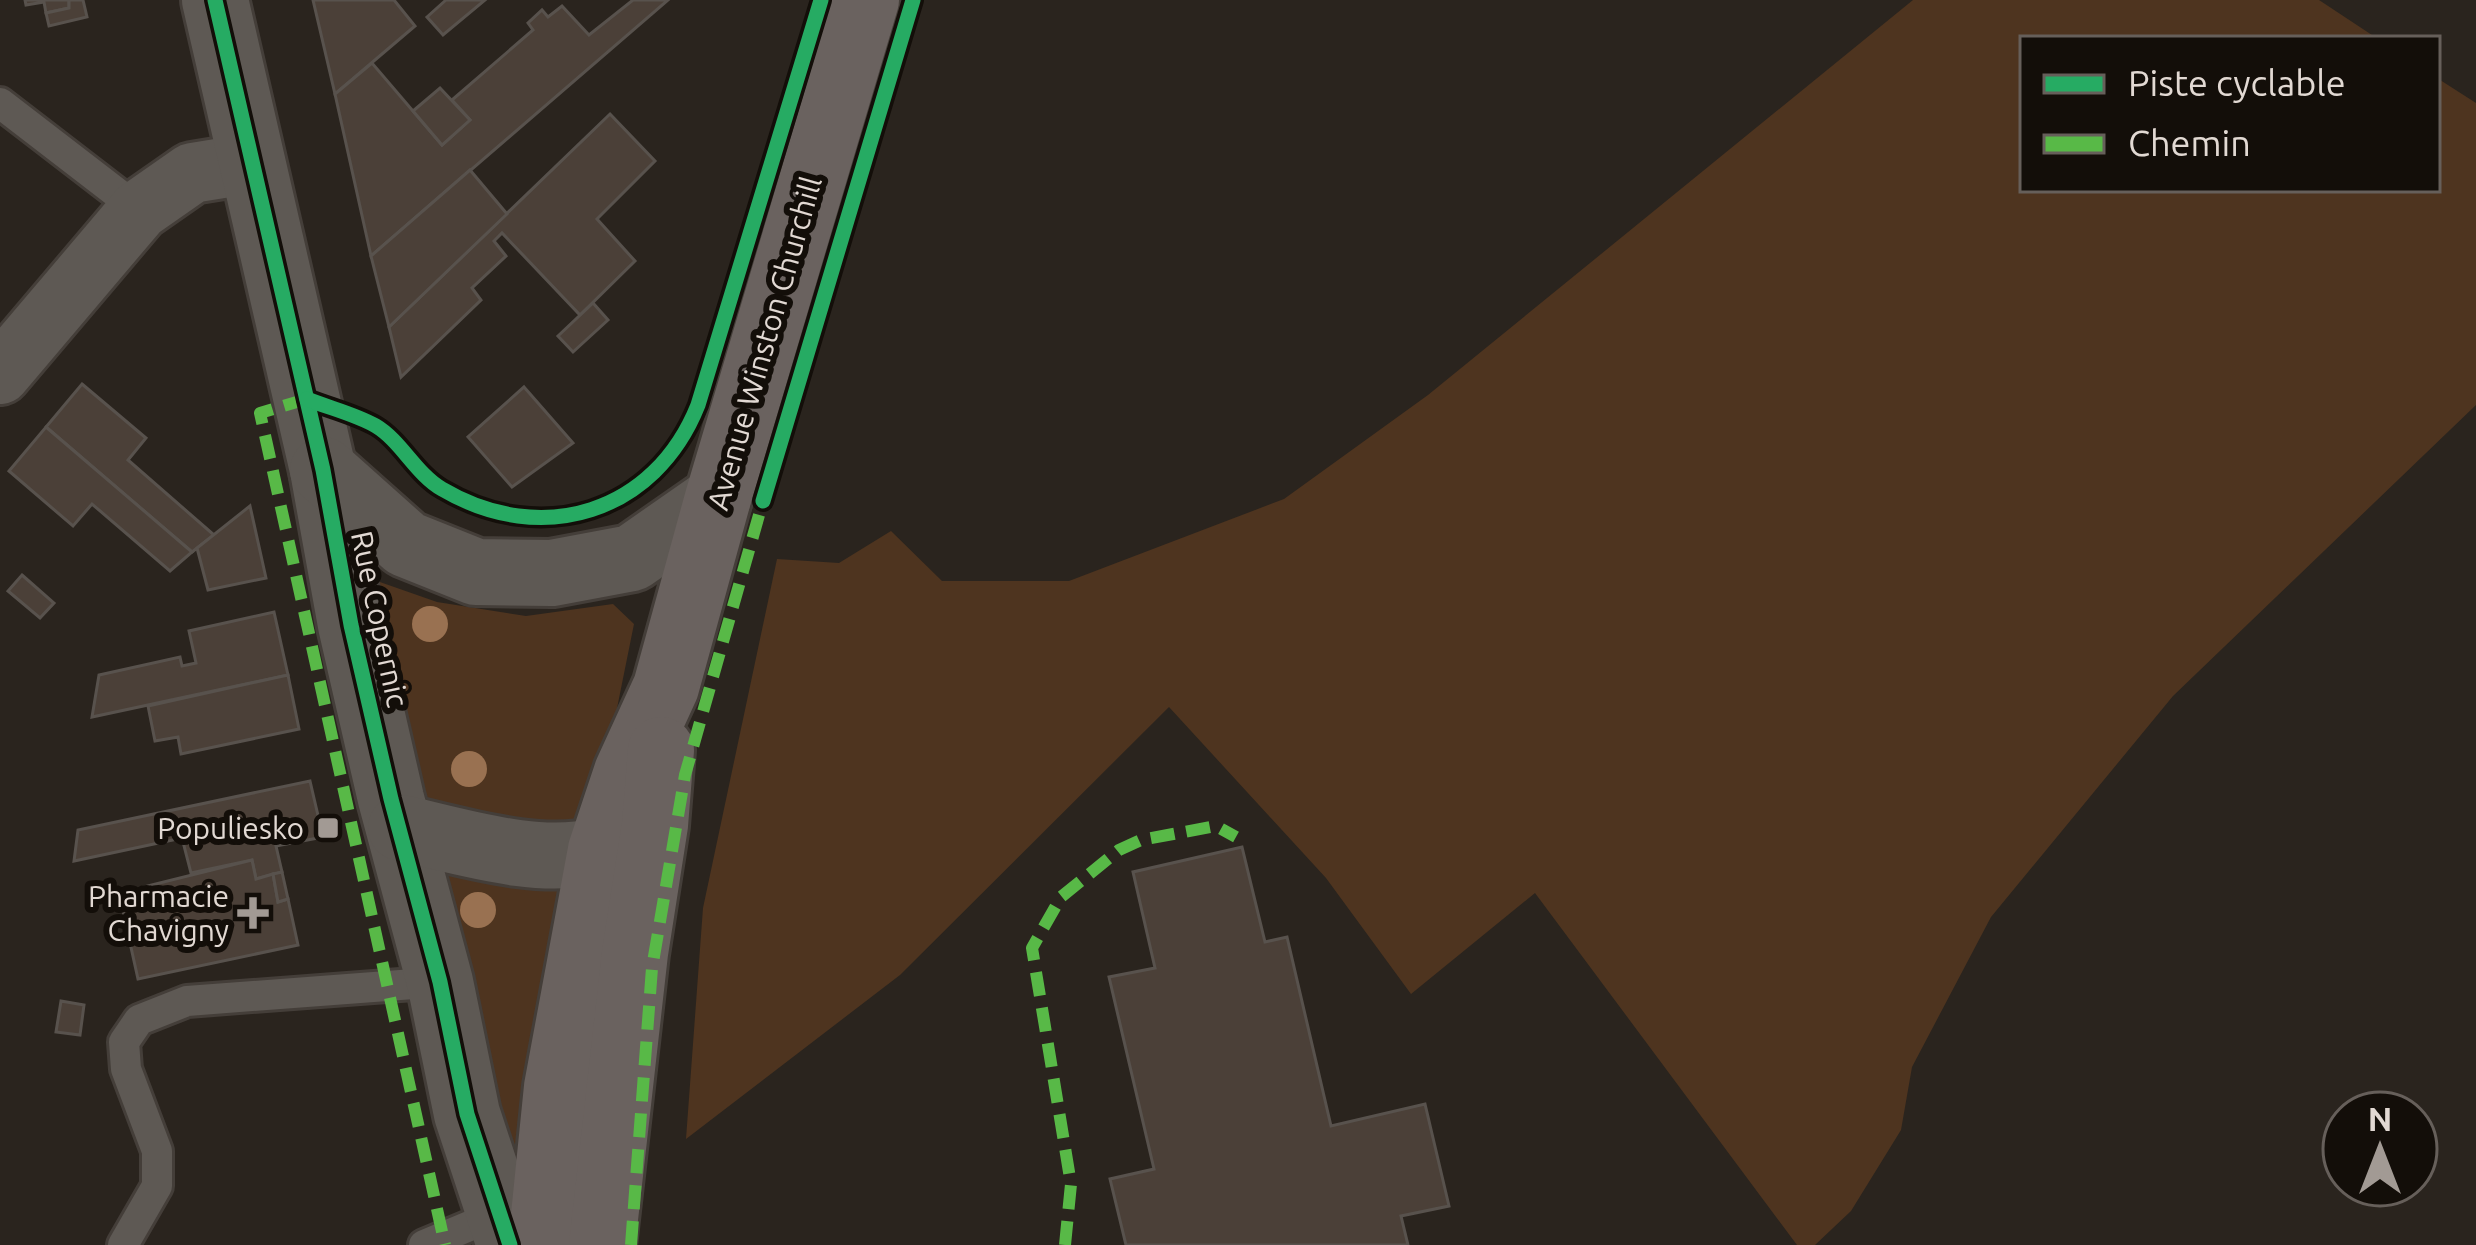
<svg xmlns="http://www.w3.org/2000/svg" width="2476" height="1245" font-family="Ubuntu,sans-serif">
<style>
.green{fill:#4e341f}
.building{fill:#4b4038;stroke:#58524d;stroke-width:3}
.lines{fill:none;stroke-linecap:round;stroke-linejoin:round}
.service-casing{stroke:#443e39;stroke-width:36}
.minor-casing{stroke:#443e39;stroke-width:66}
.tertiary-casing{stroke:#443e39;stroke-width:72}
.secondary-casing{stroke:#443e39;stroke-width:72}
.service{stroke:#5e5954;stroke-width:30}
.minor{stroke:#5e5954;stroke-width:60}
.tertiary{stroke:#5e5954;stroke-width:66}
.secondary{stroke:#6a625f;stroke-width:66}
.quiet{stroke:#58b947;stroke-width:12;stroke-dasharray:24 12;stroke-linecap:butt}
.cycleway-casing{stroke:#130e09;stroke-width:22}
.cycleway{stroke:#26ab63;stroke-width:15}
.tree{fill:#997151}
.poi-dot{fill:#a29a94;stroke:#130e09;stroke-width:4.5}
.labels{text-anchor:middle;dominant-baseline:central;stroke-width:12;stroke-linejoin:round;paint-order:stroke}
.street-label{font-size:30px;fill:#e2d9d3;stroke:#130e09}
.poi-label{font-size:30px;fill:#e2d9d3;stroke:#130e09;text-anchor:end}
</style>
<rect width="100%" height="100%" fill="#2a241e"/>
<!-- green -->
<g class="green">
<polygon points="1913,0 2319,0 2378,39 2023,39 2023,189 2437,189 2437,78 2476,103 2476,405 2173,696 1991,917 1912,1067 1901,1130 1851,1211 1815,1245 1797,1245 1535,893 1411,994 1326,878 1169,707 900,975 686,1139 703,908 777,559 839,563 891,531 942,581 1069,581 1284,499 1428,395"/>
<polygon points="377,581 437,602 526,616 613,604 634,624 611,738 585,814 562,828 409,807"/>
<polygon points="432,860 572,871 528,1166 511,1160 475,983"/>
</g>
<!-- building -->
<g class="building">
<polygon points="25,0 69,0 69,8 46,13 44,2 26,5"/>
<polygon points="69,0 83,0 87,17 49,26 46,13 69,8"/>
<polygon points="313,0 394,0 415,26 335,94"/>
<polygon points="446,0 485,0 443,35 427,17"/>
<polygon points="633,0 668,0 371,256 335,94 372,63 442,145 470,120 452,100 533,30 528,23 542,10 548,17 562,6 589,35"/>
<polygon points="440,88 470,120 442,145 413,111"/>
<polygon points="610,114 655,161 597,219 635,261 580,315 502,233 494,241 506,256 472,288 481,300 401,377 389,327"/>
<polygon points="470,170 507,214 389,327 371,256"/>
<polygon points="593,303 608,320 573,352 558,336"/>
<polygon points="82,384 146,438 128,460 214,535 192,552 46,427"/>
<polygon points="524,387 573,443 512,487 468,437"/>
<polygon points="46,427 192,552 170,571 92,504 73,526 9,471"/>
<polygon points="250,506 266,578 208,590 197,548"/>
<polygon points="22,575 54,603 40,618 8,591"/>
<polygon points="274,612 288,675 92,717 99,675 180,657 182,666 196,663 189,631"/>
<polygon points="288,675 299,729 181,754 178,737 155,741 148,706"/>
<polygon points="310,781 323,837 276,846 282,872 256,879 252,860 191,873 182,838 74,861 78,830"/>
<polygon points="1242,847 1265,942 1287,937 1331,1126 1425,1104 1449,1206 1401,1216 1408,1245 1126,1245 1110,1179 1154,1169 1109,977 1155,968 1133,872"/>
<polygon points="252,860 256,879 273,874 278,902 288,899 298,945 138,979 119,893"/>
<polygon points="282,872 288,899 278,902 273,874"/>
<polygon points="61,1001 84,1005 80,1035 56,1032"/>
</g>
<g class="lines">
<!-- service casing -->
<g class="service-casing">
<g id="service">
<polyline points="0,103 139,210"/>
<polyline points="123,1245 157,1186 157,1151 126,1069 124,1042 139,1020 187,1001 440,982"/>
<polyline points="424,1245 498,1214"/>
</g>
</g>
<!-- minor casing -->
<g class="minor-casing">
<polyline id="minor" points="0,374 139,210 192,173 253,163"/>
</g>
<!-- tertiary casing -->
<g class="tertiary-casing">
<g id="tertiary">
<polyline points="215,0 323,470 351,625 391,799 440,982 467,1114 510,1245"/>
<polyline points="323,470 406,544 476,572 552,573 632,558 718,498"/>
<path d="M401,828C460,841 540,867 600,850C618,845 636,834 653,826"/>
</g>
</g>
<!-- secondary casing -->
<g class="secondary-casing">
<g id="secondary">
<polyline points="541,1245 557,1087 601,850 627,772 666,687 718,498 866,0"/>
<polyline points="602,1245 635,953 655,825 661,750"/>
</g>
</g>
<!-- service -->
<use href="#service" class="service"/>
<!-- minor -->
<use href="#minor" class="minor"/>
<!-- tertiary -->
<use href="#tertiary" class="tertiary"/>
<!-- secondary -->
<use href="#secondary" class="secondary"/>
<!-- quiet -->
<g class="quiet">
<polyline points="307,399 260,413 445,1245"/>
<polyline points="631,1245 652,968 685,775 763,501"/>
<polyline points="1065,1245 1071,1184 1032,948 1061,897 1119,850 1141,840 1216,826 1236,837"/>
</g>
<!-- cycleway casing -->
<g class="cycleway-casing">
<g id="cycleway">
<polyline points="215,0 323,470 351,625 391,799 440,982 467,1114 510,1245"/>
<path d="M307,399C329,408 355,414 376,426C401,441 416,474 442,489C542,548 655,513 698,405L821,0"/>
<polyline points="763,501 913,0"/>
</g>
</g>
<!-- cycleway -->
<use href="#cycleway" class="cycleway"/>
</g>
<!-- trees -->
<g class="tree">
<circle cx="430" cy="624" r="18"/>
<circle cx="469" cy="769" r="18"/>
<circle cx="478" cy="910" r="18"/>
</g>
<!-- markers -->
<g class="poi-dot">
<rect x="316" y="816" width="24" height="24" rx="6"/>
<path d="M247 895h12v12h12v12h-12v12h-12v-12h-12v-12h12z"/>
</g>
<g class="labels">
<!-- street labels -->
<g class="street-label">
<text transform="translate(764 343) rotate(-74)">Avenue Winston Churchill</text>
<text transform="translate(380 619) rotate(78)">Rue Copernic</text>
</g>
<!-- poi labels -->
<g class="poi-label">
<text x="304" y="828">Populiesko</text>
<text x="229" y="896">Pharmacie<tspan x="229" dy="34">Chavigny</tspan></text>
</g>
</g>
<!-- legend -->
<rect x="2020" y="36" width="420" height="156" fill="#130e09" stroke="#665f5a" stroke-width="3"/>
<rect x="2044" y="75" width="60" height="18" fill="#26ab63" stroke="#665f5a" stroke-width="3"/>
<text x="2128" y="96" font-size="36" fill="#e2d9d3">Piste cyclable</text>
<rect x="2044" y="135" width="60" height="18" fill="#58b947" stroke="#665f5a" stroke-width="3"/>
<text x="2128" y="156" font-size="36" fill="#e2d9d3">Chemin</text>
<!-- north arrow -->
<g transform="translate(2380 1149)"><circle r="57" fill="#130e09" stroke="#665f5a" stroke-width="3"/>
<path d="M0-9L21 45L0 30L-21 45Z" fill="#a29a94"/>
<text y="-18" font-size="33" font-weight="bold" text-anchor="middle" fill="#e2d9d3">N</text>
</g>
</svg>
